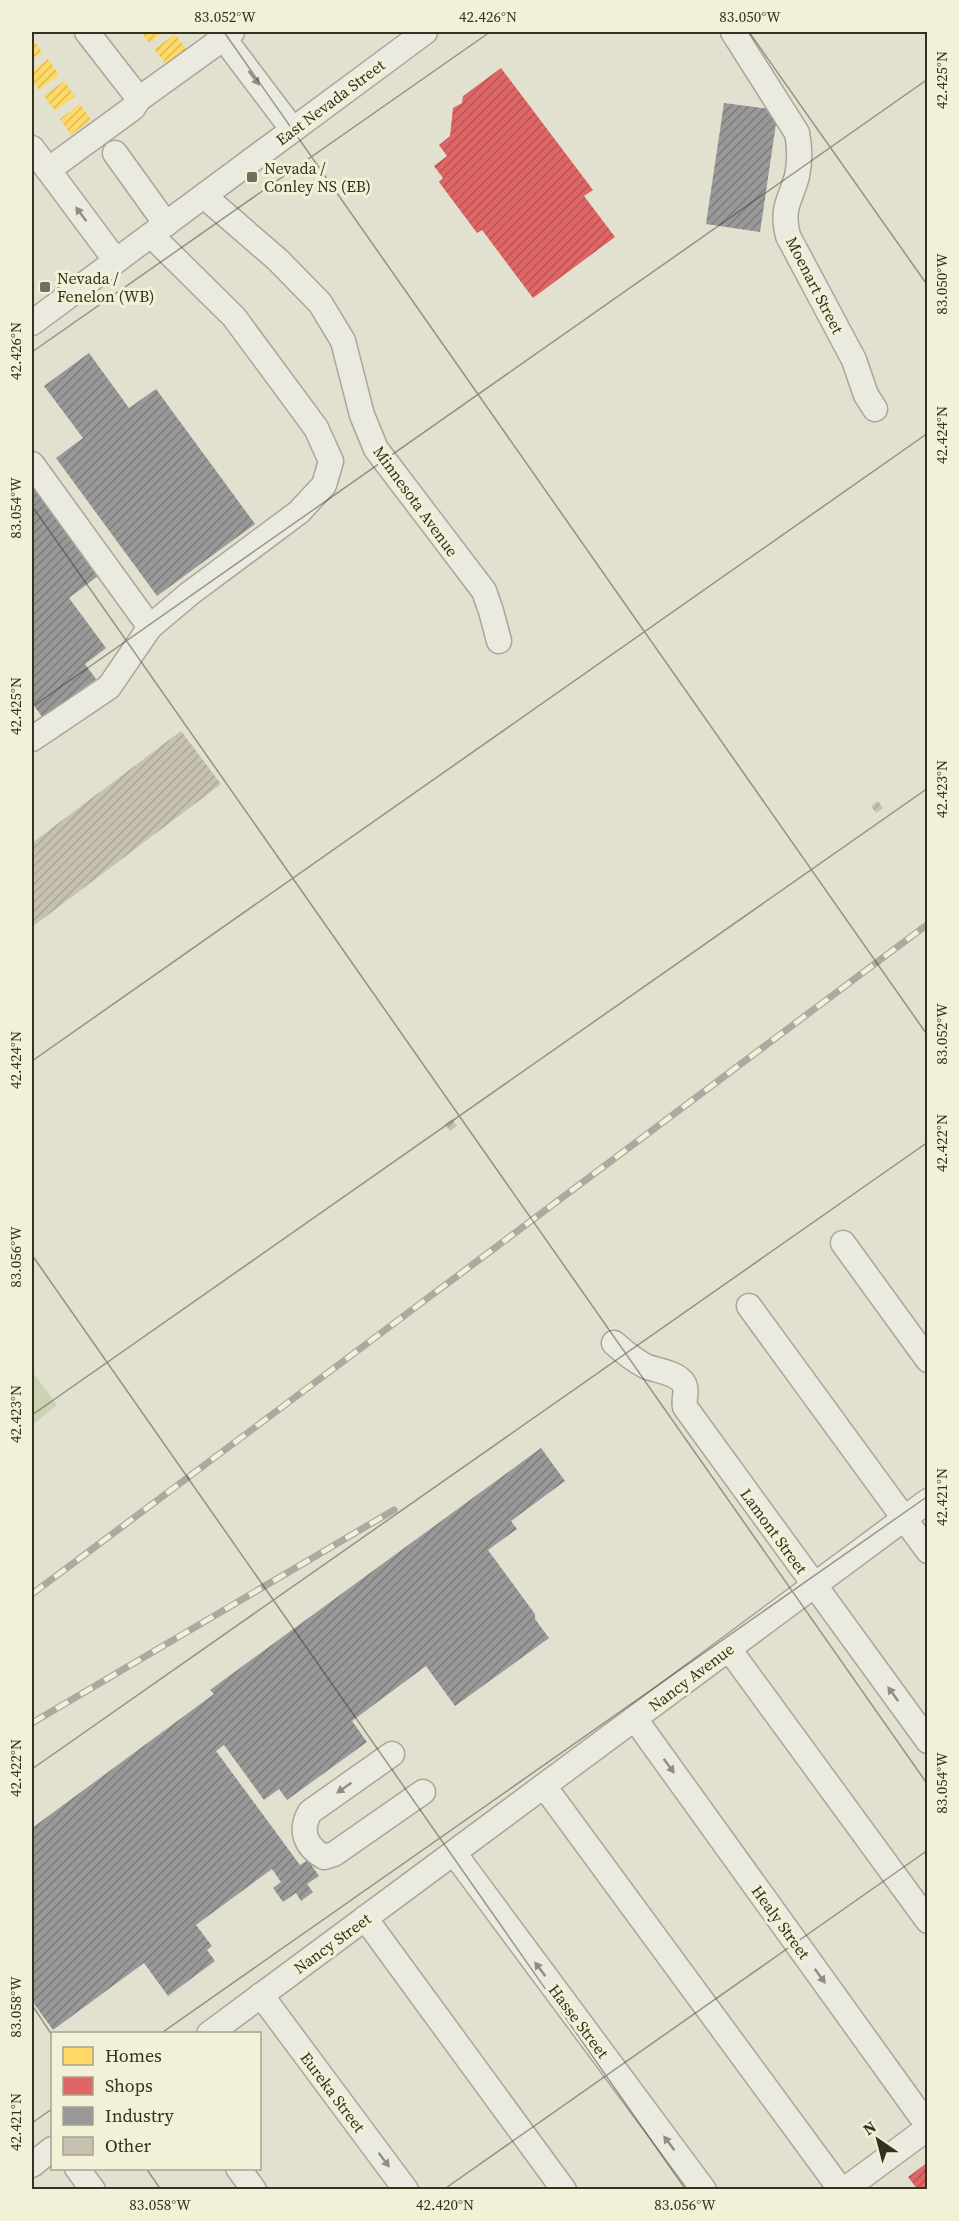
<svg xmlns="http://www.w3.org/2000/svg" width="959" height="2221" font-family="'Source Serif 4',serif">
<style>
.garden{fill:#cbd3b4}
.homes{fill:url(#homes-hatch)}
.shops{fill:url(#shops-hatch)}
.industry{fill:url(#industry-hatch)}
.building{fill:url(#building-hatch)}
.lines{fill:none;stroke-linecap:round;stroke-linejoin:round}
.minor-casing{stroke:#a8a698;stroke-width:27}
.minor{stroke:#ebeae1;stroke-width:24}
.rail-casing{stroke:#abaaa1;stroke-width:7}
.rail{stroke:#f2f0d7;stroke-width:4.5;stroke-dasharray:14;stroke-linecap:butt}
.oneway{fill:#908d81}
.ticks{fill:none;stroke:#363021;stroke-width:1.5;stroke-opacity:0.45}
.poi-dot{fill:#726e5e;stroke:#f2f0d7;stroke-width:2}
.labels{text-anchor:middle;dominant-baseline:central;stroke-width:6;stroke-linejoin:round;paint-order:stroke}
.street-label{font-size:16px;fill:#363021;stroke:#f2f0d7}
.poi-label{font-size:16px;fill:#363021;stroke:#f2f0d7;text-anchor:start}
.neatline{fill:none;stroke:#363021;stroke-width:2}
.ticks-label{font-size:15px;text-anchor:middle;fill:#363021}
</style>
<defs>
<pattern id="homes-hatch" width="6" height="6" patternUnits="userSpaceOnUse" patternTransform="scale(1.5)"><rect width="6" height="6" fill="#ffd966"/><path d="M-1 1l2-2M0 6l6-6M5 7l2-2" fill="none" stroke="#dbbb58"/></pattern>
<pattern id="shops-hatch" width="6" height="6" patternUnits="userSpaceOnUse" patternTransform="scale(1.5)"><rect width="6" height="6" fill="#e06666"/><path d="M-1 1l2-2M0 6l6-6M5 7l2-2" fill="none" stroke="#b65454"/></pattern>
<pattern id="industry-hatch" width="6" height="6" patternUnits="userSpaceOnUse" patternTransform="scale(1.5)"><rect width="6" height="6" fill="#999"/><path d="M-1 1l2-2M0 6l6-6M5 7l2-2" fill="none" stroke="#7e7d7c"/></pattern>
<pattern id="building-hatch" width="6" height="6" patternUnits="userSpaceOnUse" patternTransform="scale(1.5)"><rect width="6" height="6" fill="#c6c1b1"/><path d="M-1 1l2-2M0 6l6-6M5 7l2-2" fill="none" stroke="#aba698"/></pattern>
</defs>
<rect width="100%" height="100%" fill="#e2e1d0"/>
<!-- garden -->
<polygon class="garden" points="32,1371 57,1405 32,1425"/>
<!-- homes -->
<g class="homes">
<polygon points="141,32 164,32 149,43"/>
<polygon points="175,34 186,49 166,64 154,49"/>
<polygon points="32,38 42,52 32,60"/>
<polygon points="48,59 59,75 39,90 32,80 32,71"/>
<polygon points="64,81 75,96 55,111 44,96"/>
<polygon points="80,104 91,120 71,135 60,119"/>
</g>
<!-- shops -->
<g class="shops">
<polygon points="501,68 593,190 584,196 615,237 533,298 482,230 477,233 439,182 443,178 434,166 447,156 439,145 450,136 453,108 462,103 463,96"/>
<polygon points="928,2162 928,2190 918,2190 908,2177"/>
</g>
<!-- industry -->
<g class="industry">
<polygon points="724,103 778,110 760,232 706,224"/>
<polygon points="89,353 129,408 156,389 255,524 157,596 56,458 83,438 44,386"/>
<polygon points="32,486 98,576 69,598 106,648 85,664 96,679 43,718 32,703"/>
<polygon points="541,1448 565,1481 511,1521 517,1529 488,1550 535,1614 535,1619 549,1638 455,1706 426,1666 352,1721 367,1742 287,1800 279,1789 264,1800 224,1745 216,1751 300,1865 308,1860 319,1876 307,1884 313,1892 301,1901 296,1893 283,1902 273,1888 281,1882 272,1869 196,1925 212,1946 207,1950 215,1961 168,1996 144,1963 53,2030 32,2001 32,1828 214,1694 210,1690"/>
</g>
<!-- building -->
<g class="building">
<polygon points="181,731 221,784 32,927 32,843"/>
<polygon points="878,801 883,808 876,813 871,806"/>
<polygon points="452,1119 457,1126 450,1131 445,1124"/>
</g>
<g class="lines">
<!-- minor casing -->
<g class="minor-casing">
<g id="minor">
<polyline points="87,32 139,99"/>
<polyline points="219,32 293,130"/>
<path d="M733,32L797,133C800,148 800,162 797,176C790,202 781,206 788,236L854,360L866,395L875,409"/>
<polyline points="32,148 116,261"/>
<polyline points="115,153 166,224"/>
<polyline points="48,170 133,108 139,99 232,32"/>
<polyline points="204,196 278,260 320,303 343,341 362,415 376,449 484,591 491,611 499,641"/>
<polyline points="32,323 425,32"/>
<polyline points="32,464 150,627 109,687 32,739"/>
<polyline points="150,627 189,594 299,512 324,485 331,461 316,428 234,317 151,235"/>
<polyline points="843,1243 928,1360"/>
<polyline points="749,1306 928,1551"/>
<path d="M614,1343C624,1352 634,1360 645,1366C657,1371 677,1372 684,1384C688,1392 683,1399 685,1407L928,1741"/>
<polyline points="729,1649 928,1921"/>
<polyline points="635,1719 928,2126"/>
<path d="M392,1754L310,1812C299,1831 306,1847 324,1857L334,1854L423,1792"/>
<polyline points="544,1786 841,2190"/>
<polyline points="454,1853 704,2190"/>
<polyline points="365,1918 564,2190"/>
<polyline points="261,1995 406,2190"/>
<polyline points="209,2034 928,1501"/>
<polyline points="32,2165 52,2149"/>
<polyline points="77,2168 93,2190"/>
<polyline points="238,2168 254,2190"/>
<polyline points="844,2190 928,2128"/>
</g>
</g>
<!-- minor -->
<use href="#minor" class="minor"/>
<!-- rail casing -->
<g class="rail-casing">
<g id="rail">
<polyline points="32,1594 928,924"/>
<polyline points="32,1723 394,1510"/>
</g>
</g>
<!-- rail -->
<use href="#rail" class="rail"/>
</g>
<!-- one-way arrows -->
<defs><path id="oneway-solid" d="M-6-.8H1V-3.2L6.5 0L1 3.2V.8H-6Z" transform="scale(1.5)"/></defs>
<g class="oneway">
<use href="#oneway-solid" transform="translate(254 78) rotate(53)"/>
<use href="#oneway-solid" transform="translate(81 214) rotate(-127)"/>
<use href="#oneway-solid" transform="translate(893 1694) rotate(-126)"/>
<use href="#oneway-solid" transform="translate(669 1766) rotate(54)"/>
<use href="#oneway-solid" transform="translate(344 1788) rotate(145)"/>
<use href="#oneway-solid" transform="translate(540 1969) rotate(-127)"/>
<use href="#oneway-solid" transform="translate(820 1976) rotate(54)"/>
<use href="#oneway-solid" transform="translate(669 2143) rotate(-127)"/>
<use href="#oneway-solid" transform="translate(384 2160) rotate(53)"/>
</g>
<!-- ticks -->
<path class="ticks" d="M224,32L928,1036M749,32L928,286M32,352L490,32M32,506L928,1785M32,707L928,79M32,1061L928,433M32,1255L686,2190M32,1415L928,788M32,1769L928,1142M32,2005L52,2035M160,2034L928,1496M32,2123L52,2109M146,2168L161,2190M443,2190L928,1850"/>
<!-- markers -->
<g class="poi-dot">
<rect x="246" y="171" width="12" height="12" rx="3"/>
<rect x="39" y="281" width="12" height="12" rx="3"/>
</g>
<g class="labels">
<!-- street labels -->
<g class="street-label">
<text transform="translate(330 102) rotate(-37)">East Nevada Street</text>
<text transform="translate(815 285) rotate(63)">Moenart Street</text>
<text transform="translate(416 501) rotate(54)">Minnesota Avenue</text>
<text transform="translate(774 1531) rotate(54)">Lamont Street</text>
<text transform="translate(691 1677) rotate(-37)">Nancy Avenue</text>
<text transform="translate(781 1922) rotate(54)">Healy Street</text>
<text transform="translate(332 1943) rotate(-36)">Nancy Street</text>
<text transform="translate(579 2021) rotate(53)">Hasse Street</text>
<text transform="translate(333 2092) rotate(53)">Eureka Street</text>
</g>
<!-- poi labels -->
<g class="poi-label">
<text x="264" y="168">Nevada /<tspan x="264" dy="18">Conley NS (EB)</tspan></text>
<text x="57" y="278">Nevada /<tspan x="57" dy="18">Fenelon (WB)</tspan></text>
</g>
</g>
<!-- border -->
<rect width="959" height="2221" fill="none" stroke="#f2f0d7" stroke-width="66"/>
<!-- legend -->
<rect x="51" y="2032" width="210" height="138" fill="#f2f0d7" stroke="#a7a38e" stroke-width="1.5"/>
<rect x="63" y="2047" width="30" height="18" fill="#ffd966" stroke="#a7a38e" stroke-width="1.5"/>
<text x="105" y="2062" font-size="18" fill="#363021">Homes</text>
<rect x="63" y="2077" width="30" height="18" fill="#e06666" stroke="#a7a38e" stroke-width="1.5"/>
<text x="105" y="2092" font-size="18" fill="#363021">Shops</text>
<rect x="63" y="2107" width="30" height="18" fill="#999999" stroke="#a7a38e" stroke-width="1.5"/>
<text x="105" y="2122" font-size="18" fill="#363021">Industry</text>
<rect x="63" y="2137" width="30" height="18" fill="#c6c1b1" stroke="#a7a38e" stroke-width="1.5"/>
<text x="105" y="2152" font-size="18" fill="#363021">Other</text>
<!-- north arrow -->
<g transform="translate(878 2140) rotate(325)" stroke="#f2f0d7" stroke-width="4.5" paint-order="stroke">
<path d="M0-4.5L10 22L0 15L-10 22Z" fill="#363021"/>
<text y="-9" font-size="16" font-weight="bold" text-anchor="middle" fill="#363021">N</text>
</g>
<rect x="33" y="33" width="893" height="2155" class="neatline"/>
<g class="ticks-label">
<text x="225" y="22">83.052°W</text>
<text x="488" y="22">42.426°N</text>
<text x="750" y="22">83.050°W</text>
<text transform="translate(942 80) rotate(-90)" y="5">42.425°N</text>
<text transform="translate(942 284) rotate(-90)" y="5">83.050°W</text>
<text transform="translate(16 351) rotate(-90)" y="5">42.426°N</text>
<text transform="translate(942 435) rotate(-90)" y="5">42.424°N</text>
<text transform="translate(16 508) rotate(-90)" y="5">83.054°W</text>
<text transform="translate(16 706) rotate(-90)" y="5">42.425°N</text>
<text transform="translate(942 789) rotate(-90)" y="5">42.423°N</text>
<text transform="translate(942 1034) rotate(-90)" y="5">83.052°W</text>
<text transform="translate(16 1060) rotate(-90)" y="5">42.424°N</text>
<text transform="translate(942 1143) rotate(-90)" y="5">42.422°N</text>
<text transform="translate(16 1257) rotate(-90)" y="5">83.056°W</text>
<text transform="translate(16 1414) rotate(-90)" y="5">42.423°N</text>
<text transform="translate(942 1497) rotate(-90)" y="5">42.421°N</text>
<text transform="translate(16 1768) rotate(-90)" y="5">42.422°N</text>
<text transform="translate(942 1783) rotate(-90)" y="5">83.054°W</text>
<text transform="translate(16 2007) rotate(-90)" y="5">83.058°W</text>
<text transform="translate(16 2122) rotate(-90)" y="5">42.421°N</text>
<text x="160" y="2210">83.058°W</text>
<text x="445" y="2210">42.420°N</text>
<text x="685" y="2210">83.056°W</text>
</g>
</svg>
